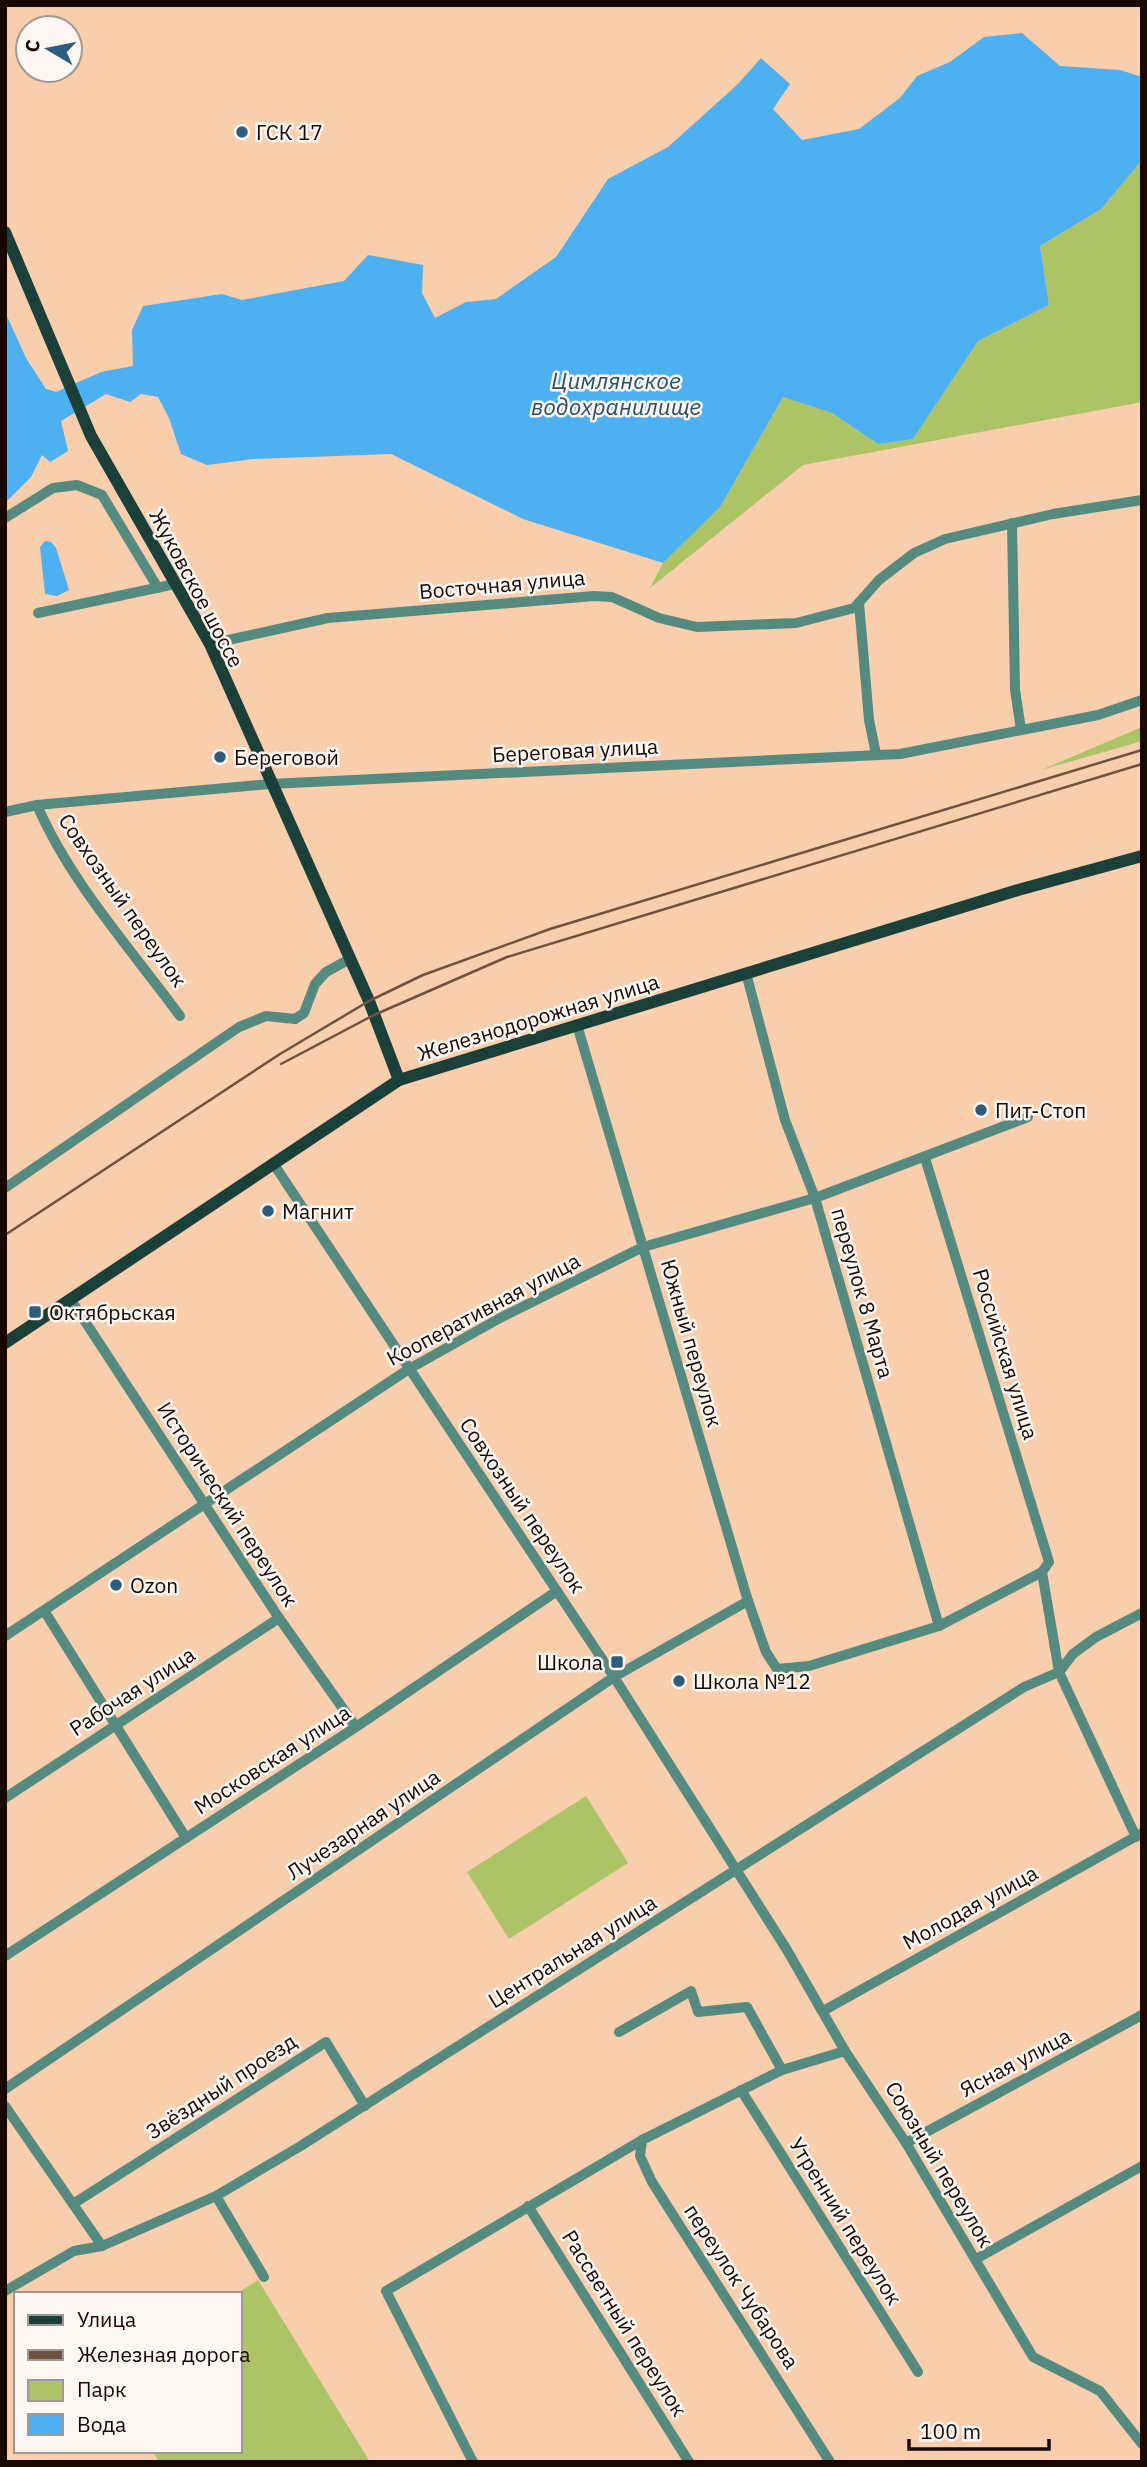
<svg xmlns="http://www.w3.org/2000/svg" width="1147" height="2467" font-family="'IBM Plex Sans',sans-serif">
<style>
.green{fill:#acc366}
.water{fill:#4cb0f1}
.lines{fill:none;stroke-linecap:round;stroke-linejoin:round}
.minor{stroke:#558a80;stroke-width:10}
.major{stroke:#1a4039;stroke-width:12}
.rail{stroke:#6c5240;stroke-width:2.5}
.poi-dot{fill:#2e5c7c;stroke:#fdf7f3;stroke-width:2.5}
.labels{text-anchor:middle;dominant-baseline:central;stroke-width:5;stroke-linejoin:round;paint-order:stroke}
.poi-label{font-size:21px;fill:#190800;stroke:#fdf7f3;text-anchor:start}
.street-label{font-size:21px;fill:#190800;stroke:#fdf7f3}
.water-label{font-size:23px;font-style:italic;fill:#264f6a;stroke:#fdf7f3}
</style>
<rect width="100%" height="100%" fill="#f8ceac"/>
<!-- green -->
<g class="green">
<polygon points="1142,160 1142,402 803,465 650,588 663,563 720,507 783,397 832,413 878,444 913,439 978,341 1049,305 1040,246 1101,209"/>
<polygon points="1142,727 1142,741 1041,770"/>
<polygon points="586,1796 628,1863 509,1939 467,1872"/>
<polygon points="258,2280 370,2462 159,2462 153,2451 240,2451 240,2294 236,2294"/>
</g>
<!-- water -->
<g class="water">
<polygon points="1022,33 1060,66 1120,70 1142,77 1142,160 1101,209 1040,246 1049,305 978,341 913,439 878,444 832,413 783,397 720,507 663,563 523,519 391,454 253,459 207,465 181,454 169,418 158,397 141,394 130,402 106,394 61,421 68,451 50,462 42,455 31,477 5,503 5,312 26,358 46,389 56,392 101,372 133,366 132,330 143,306 222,294 242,300 344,281 368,255 423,265 422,293 435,318 466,302 496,299 556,257 608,179 668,147 738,84 761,58 790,84 773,109 802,140 859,129 900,98 917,76 950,62 984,37"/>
<polygon points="45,541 51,542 56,548 69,590 57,596 45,594 40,547"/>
</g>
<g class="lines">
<!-- minor -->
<g class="minor">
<polyline points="5,518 53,488 77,485 102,495 158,588"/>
<polyline points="1012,523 1015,690 1021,729"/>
<polyline points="859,603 869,720 876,754"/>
<polyline points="38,613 175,584"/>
<polyline points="210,644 328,618 594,596 612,597 659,618 697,627 796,623 854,608 879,580 914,553 945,539 1053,514 1142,500"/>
<path d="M37,805C70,882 131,949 180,1016"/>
<polyline points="5,812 37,805 270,784 900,754 1098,715 1142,700"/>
<polyline points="746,973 785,1120 815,1198 939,1626"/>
<polyline points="577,1025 748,1601 766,1652 777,1669 809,1666 939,1626 1042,1572 1049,1562 925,1158"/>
<polyline points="273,1163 614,1677 787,1950 845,2051 906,2143 1033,2357 1100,2391 1142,2444"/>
<polyline points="5,1188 239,1027 266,1016 295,1019 304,1013 315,984 326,972 348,960"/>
<polyline points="71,1300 279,1618 356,1727"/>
<polyline points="1042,1572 1059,1672 1136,1837"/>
<polyline points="45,1612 186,1838"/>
<polyline points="5,1636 409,1369 500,1318 643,1247 815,1198 1028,1117"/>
<polyline points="5,1798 279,1618"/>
<polyline points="5,1956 356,1727 557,1591"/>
<polyline points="823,2011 1142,1833"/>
<polyline points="619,2032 691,1991 698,2012 747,2007 782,2070"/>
<polyline points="5,2089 614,1677 748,1601"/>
<polyline points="741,2090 918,2372"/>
<polyline points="5,2106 102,2246"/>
<polyline points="642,2140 640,2156 652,2182 830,2462"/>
<polyline points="906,2143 1142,2015"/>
<polyline points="216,2196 264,2277"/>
<polyline points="73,2204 326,2042 365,2106"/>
<polyline points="528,2206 689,2462"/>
<polyline points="976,2259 1142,2166"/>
<polyline points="5,2291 74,2251 102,2246 216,2196 299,2147 1024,1687 1059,1672 1073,1654 1096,1637 1142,1613"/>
<polyline points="473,2462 386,2291 642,2140 782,2070 845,2051"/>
</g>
<!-- major -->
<g class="major">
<polyline points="5,232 91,436 210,644 369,1001 399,1080"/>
<polyline points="5,1343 399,1080 1018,890 1142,856"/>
</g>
<!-- rail -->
<g class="rail">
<polyline points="281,1064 374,1015 507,957 1142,764"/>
<polyline points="5,1235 280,1054 369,1001 423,975 550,929 1142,750"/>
</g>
</g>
<!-- markers -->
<g class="poi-dot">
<circle cx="242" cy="132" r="7"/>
<circle cx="220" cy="757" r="7"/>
<circle cx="981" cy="1110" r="7"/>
<circle cx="268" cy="1211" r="7"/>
<rect x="28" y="1305" width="14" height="14" rx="3.5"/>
<circle cx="116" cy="1585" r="7"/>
<rect x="610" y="1655" width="14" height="14" rx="3.5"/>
<circle cx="679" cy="1681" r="7"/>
</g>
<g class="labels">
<!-- poi labels -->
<g class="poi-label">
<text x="256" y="132">ГСК 17</text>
<text x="234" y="757">Береговой</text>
<text x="995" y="1110">Пит-Стоп</text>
<text x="282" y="1211">Магнит</text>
<text x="49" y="1312">Октябрьская</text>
<text x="130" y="1585">Ozon</text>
<text x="603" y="1662" text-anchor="end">Школа</text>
<text x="693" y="1681">Школа №12</text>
</g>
<!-- street labels -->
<g class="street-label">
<text transform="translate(502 584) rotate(-5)">Восточная улица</text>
<text transform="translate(197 588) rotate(62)">Жуковское шоссе</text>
<text transform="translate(575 750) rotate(-3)">Береговая улица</text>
<text transform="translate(123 900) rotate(55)">Совхозный переулок</text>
<text transform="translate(538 1017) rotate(-17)">Железнодорожная улица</text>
<text transform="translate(863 1293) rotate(74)">переулок 8 Марта</text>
<text transform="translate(483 1309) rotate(-28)">Кооперативная улица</text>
<text transform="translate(692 1343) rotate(74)">Южный переулок</text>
<text transform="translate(1006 1354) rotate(73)">Российская улица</text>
<text transform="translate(228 1504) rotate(57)">Исторический переулок</text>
<text transform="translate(523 1505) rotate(56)">Совхозный переулок</text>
<text transform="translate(132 1691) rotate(-33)">Рабочая улица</text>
<text transform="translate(272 1759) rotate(-33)">Московская улица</text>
<text transform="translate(363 1824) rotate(-34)">Лучезарная улица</text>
<text transform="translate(970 1907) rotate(-29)">Молодая улица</text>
<text transform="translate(572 1951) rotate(-32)">Центральная улица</text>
<text transform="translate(1015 2062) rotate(-28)">Ясная улица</text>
<text transform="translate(221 2086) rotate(-33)">Звёздный проезд</text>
<text transform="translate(940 2164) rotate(59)">Союзный переулок</text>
<text transform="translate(846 2221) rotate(58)">Утренний переулок</text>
<text transform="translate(742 2286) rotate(57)">переулок Чубарова</text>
<text transform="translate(625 2323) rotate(58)">Рассветный переулок</text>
</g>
<!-- water labels -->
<g class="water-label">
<text x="616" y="380">Цимлянское<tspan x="616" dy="26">водохранилище</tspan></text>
</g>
</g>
<!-- border -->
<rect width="1147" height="2467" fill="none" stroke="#190800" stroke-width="14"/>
<!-- legend -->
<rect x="14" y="2292" width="228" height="161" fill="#fdf7f3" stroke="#a29792" stroke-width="2"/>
<rect x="28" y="2315" width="35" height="10" fill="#1a4039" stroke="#a29792" stroke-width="2"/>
<text x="77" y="2327" font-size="21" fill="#190800">Улица</text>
<rect x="28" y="2350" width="35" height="10" fill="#6c5240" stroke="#a29792" stroke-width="2"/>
<text x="77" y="2362" font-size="21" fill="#190800">Железная дорога</text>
<rect x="28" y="2380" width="35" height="21" fill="#acc366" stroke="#a29792" stroke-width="2"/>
<text x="77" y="2397" font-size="21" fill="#190800">Парк</text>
<rect x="28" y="2414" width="35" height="21" fill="#4cb0f1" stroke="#a29792" stroke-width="2"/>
<text x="77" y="2432" font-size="21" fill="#190800">Вода</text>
<!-- north arrow -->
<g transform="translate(49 49) rotate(280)"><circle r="33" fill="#fdf7f3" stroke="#a29792" stroke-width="2"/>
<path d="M0-5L12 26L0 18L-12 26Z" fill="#2e5c7c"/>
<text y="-10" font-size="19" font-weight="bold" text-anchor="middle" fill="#190800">С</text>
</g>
<!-- scale -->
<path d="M909 2439v10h140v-10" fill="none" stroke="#190800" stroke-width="3.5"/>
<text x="920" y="2439" font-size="21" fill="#190800" stroke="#fdf7f3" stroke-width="5" paint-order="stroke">100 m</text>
</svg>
